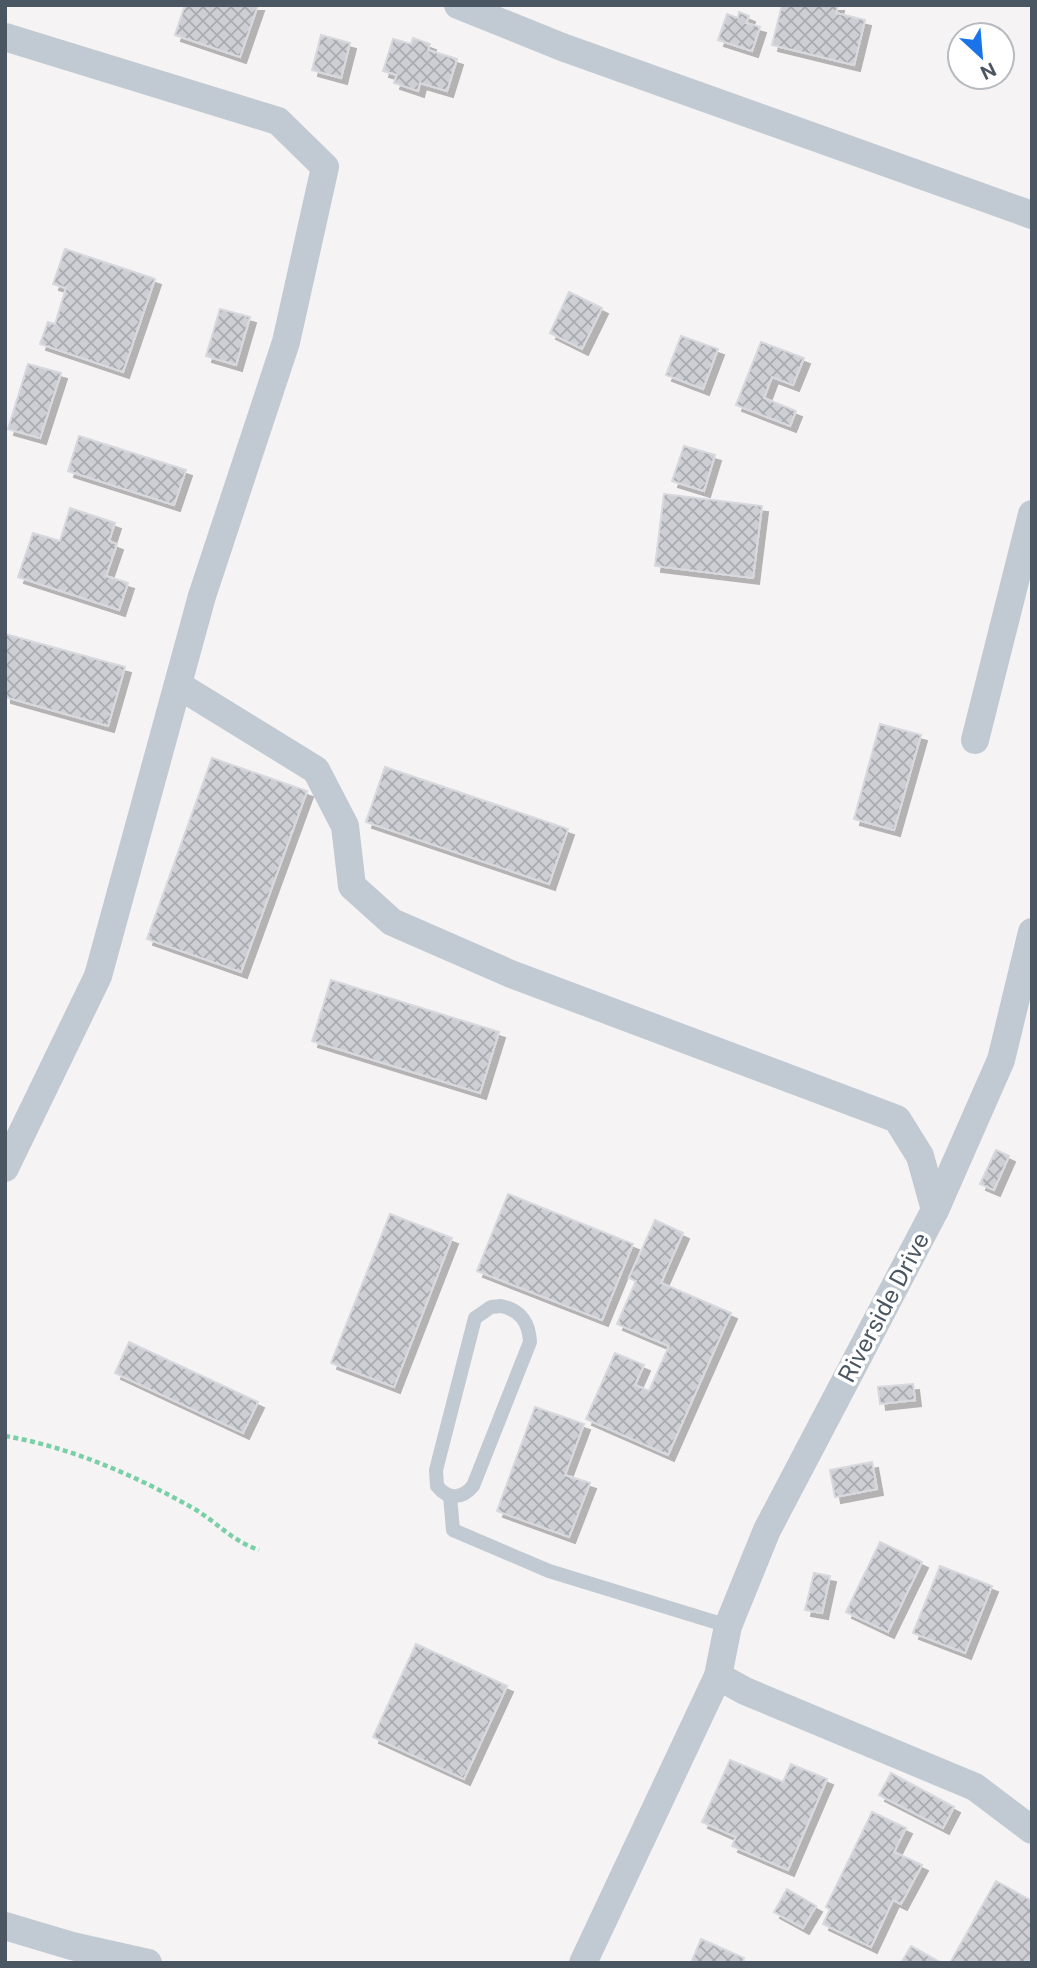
<svg xmlns="http://www.w3.org/2000/svg" width="1037" height="1968" font-family="'Public Sans',sans-serif">
<style>
.building{fill:url(#building-cross-hatch);stroke:#d7d9de;stroke-width:2;filter:url(#shadow)}
.lines{fill:none;stroke-linecap:round;stroke-linejoin:round}
.path{stroke:#7ad0a6;stroke-width:4.5;stroke-dasharray:5 3.5;stroke-linecap:butt}
.service{stroke:#c1cad2;stroke-width:14}
.minor{stroke:#c1cad2;stroke-width:28}
.labels{text-anchor:middle;dominant-baseline:central;stroke-width:7;stroke-linejoin:round;paint-order:stroke}
.street-label{font-size:24px;fill:#4a5661;stroke:#fff}
</style>
<defs>
<pattern id="building-cross-hatch" width="8" height="8" patternUnits="userSpaceOnUse" patternTransform="scale(1.75)"><rect width="8" height="8" fill="#cdcfd5"/><path d="M0 0l8 8M0 8l8-8" fill="none" stroke="#a8abb0"/></pattern>
<filter id="shadow"><feDropShadow dx="6" dy="6" stdDeviation="0" flood-color="#0004"/></filter>
</defs>
<rect width="100%" height="100%" fill="#f5f3f3"/>
<!-- building -->
<g class="building">
<polygon points="185,5 258,5 240,57 175,35"/>
<polygon points="782,5 838,5 836,13 865,20 854,65 772,45"/>
<polygon points="739,12 749,16 746,23 760,27 752,51 718,40 727,14 738,18"/>
<polygon points="321,35 350,43 341,78 312,70"/>
<polygon points="413,38 430,44 428,50 457,59 447,91 420,83 418,91 394,83 397,75 383,71 393,39 411,44"/>
<polygon points="65,249 155,279 123,372 40,344 48,322 55,324 66,288 53,284"/>
<polygon points="569,292 602,308 582,349 550,333"/>
<polygon points="220,309 250,317 236,365 206,356"/>
<polygon points="681,336 718,349 703,389 666,375"/>
<polygon points="761,342 804,358 793,385 772,377 764,398 796,411 790,426 736,405"/>
<polygon points="28,364 61,373 40,438 8,429"/>
<polygon points="79,436 186,470 174,505 68,471"/>
<polygon points="684,446 715,455 704,491 672,481"/>
<polygon points="664,494 762,506 753,578 655,566"/>
<polygon points="70,508 115,523 109,541 117,544 106,576 128,583 119,610 18,577 33,533 60,541"/>
<polygon points="5,634 125,667 108,726 5,697"/>
<polygon points="880,724 921,735 894,830 854,819"/>
<polygon points="212,758 307,791 241,972 147,939"/>
<polygon points="385,767 568,829 549,884 366,822"/>
<polygon points="331,980 499,1032 480,1093 312,1041"/>
<polygon points="996,1150 1009,1156 994,1190 980,1184"/>
<polygon points="508,1194 633,1244 602,1320 477,1271"/>
<polygon points="390,1214 452,1238 394,1387 331,1363"/>
<polygon points="655,1220 683,1233 661,1283 731,1313 668,1455 586,1419 615,1353 644,1365 635,1385 649,1391 669,1346 617,1324 636,1281 629,1278"/>
<polygon points="129,1342 258,1402 243,1433 115,1373"/>
<polygon points="913,1384 915,1400 880,1404 878,1387"/>
<polygon points="535,1407 584,1424 565,1475 590,1483 569,1537 497,1511"/>
<polygon points="872,1462 877,1489 835,1497 830,1470"/>
<polygon points="880,1542 922,1562 888,1632 846,1612"/>
<polygon points="940,1566 992,1586 965,1653 913,1633"/>
<polygon points="814,1573 830,1576 822,1613 805,1610"/>
<polygon points="416,1644 507,1686 464,1779 373,1737"/>
<polygon points="730,1760 783,1782 791,1764 827,1779 788,1870 732,1846 736,1837 702,1822"/>
<polygon points="891,1773 954,1807 943,1828 879,1795"/>
<polygon points="872,1812 906,1828 894,1852 922,1865 901,1904 893,1900 871,1947 823,1924 830,1909 826,1907"/>
<polygon points="996,1881 1032,1901 1032,1962 950,1963"/>
<polygon points="787,1889 816,1906 803,1928 774,1912"/>
<polygon points="701,1939 744,1958 742,1963 691,1963"/>
<polygon points="911,1946 940,1962 940,1963 901,1963"/>
</g>
<g class="lines">
<!-- path -->
<path class="path" d="M5,1436C70,1447 134,1475 191,1507C218,1522 228,1539 259,1550"/>
<!-- service -->
<g class="service">
<path d="M501,1306C520,1310 529,1322 530,1342L473,1486C462,1499 448,1500 437,1486L436,1470L475,1318L491,1307Z"/>
<polyline points="450,1496 453,1530 549,1571 728,1626"/>
</g>
<!-- minor -->
<g class="minor">
<polyline points="458,5 562,47 1032,215"/>
<polyline points="5,37 278,121 325,167 286,342 202,596 98,976 5,1168"/>
<polyline points="178,685 316,770 345,826 352,886 392,922 511,974 897,1119 920,1156 935,1210"/>
<polyline points="975,740 1032,514"/>
<polyline points="718,1676 728,1626 767,1530 935,1210 1001,1060 1032,932"/>
<polyline points="5,1926 72,1946 148,1963"/>
<polyline points="583,1963 718,1676 745,1691 975,1787 1032,1830"/>
</g>
</g>
<g class="labels">
<!-- street labels -->
<g class="street-label">
<text transform="translate(883 1307) rotate(-62)">Riverside Drive</text>
</g>
</g>
<!-- border -->
<rect width="1037" height="1968" fill="none" stroke="#4a5661" stroke-width="14"/>
<!-- north arrow -->
<g transform="translate(981 56) rotate(154)"><circle r="33" fill="#ffffff" stroke="#b7bbc0" stroke-width="2"/>
<path d="M0-5L12 26L0 18L-12 26Z" fill="#1a73e8"/>
<text y="-10" font-size="19" font-weight="bold" text-anchor="middle" fill="#4a5661">N</text>
</g>
</svg>
